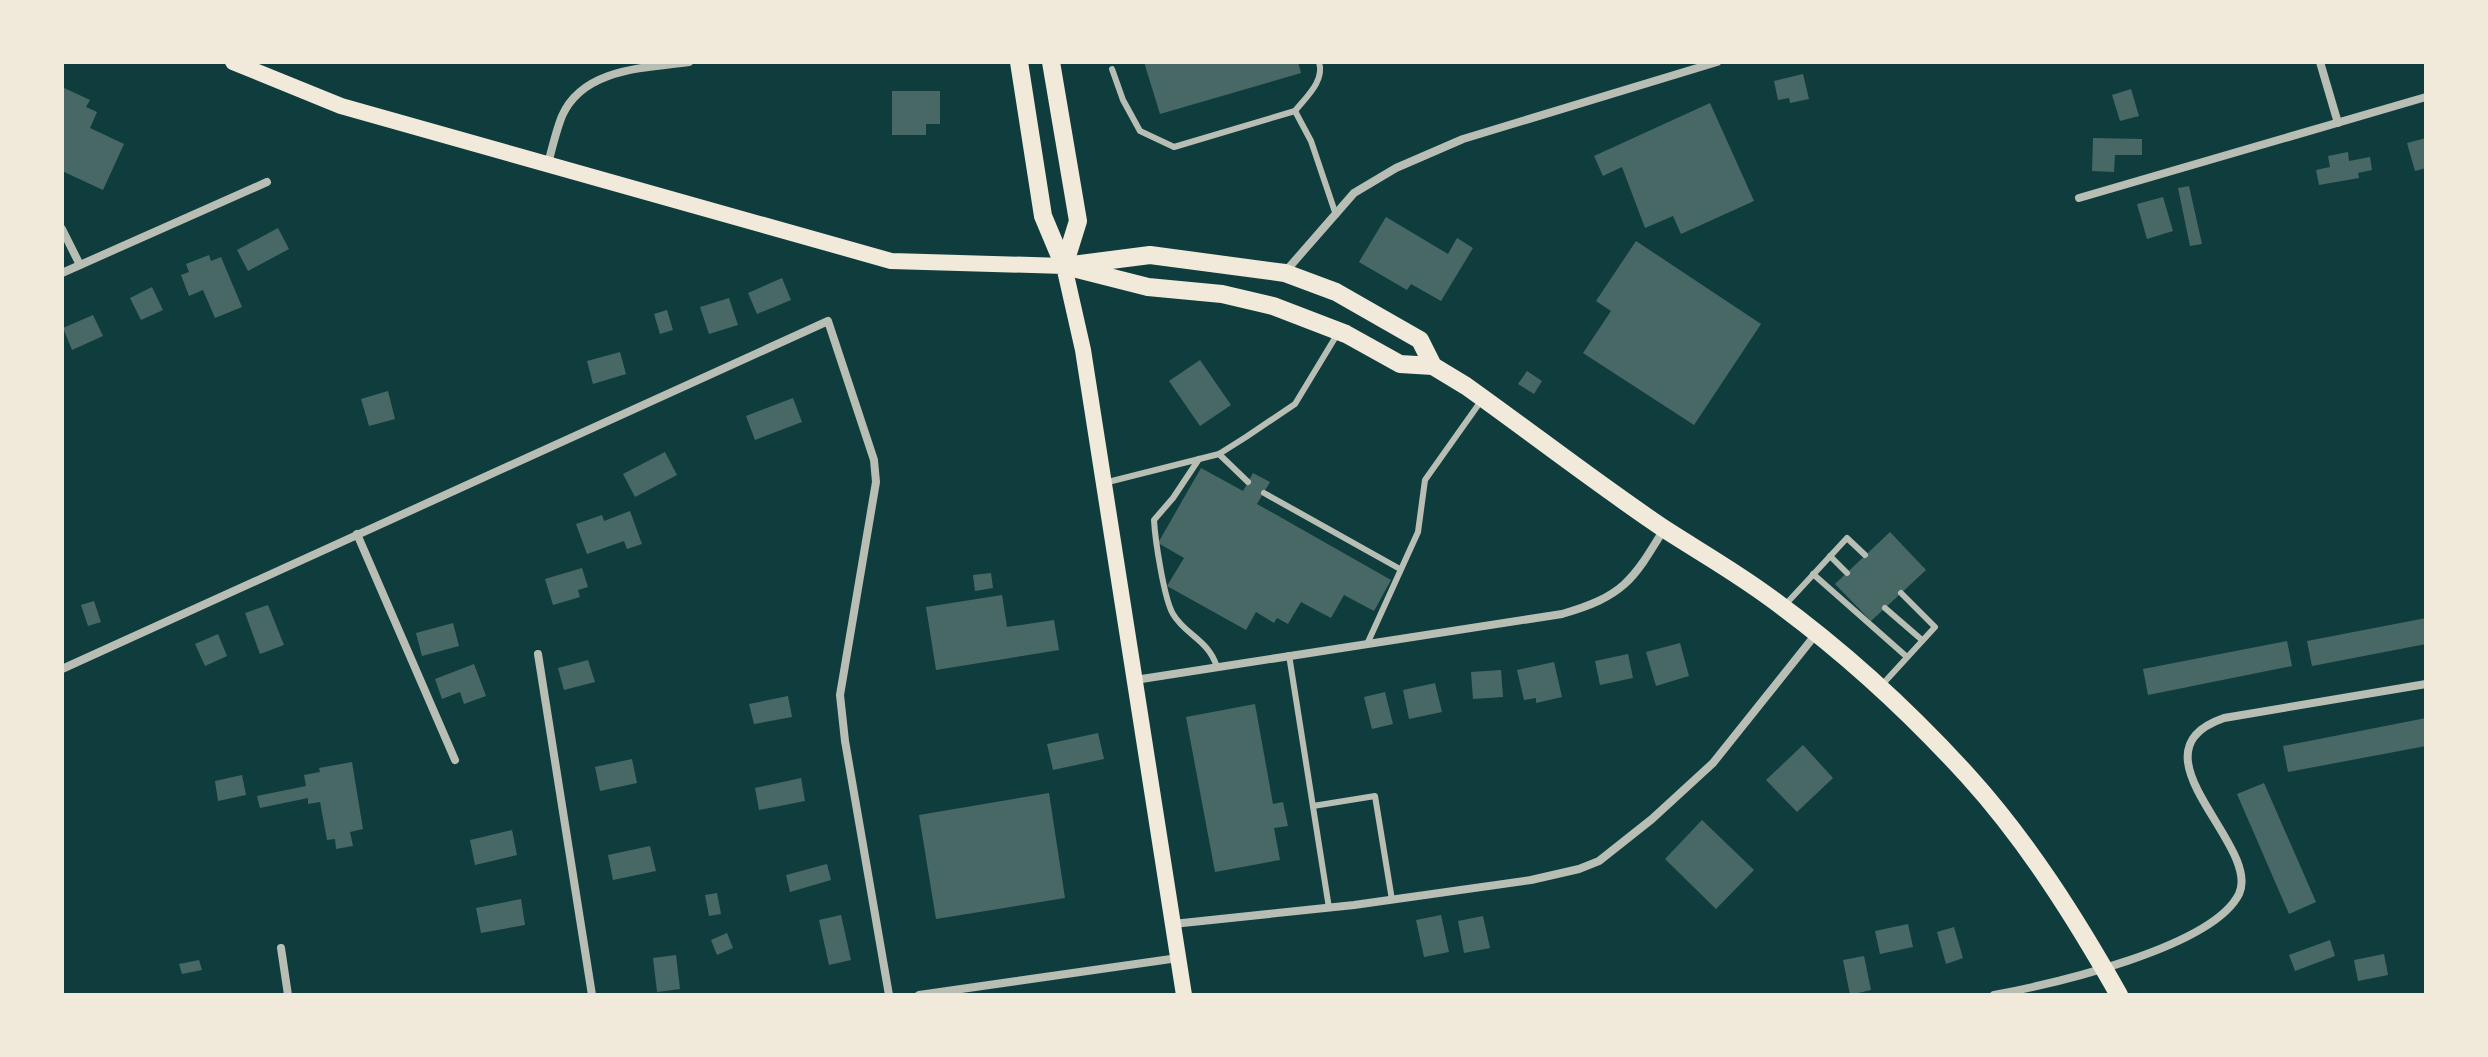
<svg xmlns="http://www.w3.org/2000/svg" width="2488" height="1057" font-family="'Times New Roman',serif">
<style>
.building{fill:#486865}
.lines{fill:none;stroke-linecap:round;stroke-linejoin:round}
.service{stroke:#b8beb3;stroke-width:6}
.minor{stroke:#b8beb3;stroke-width:8}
.secondary{stroke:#f1e9da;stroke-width:16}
.primary{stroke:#f1e9da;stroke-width:18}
</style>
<rect width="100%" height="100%" fill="#0f3d3e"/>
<!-- building -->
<g class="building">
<polygon points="1144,62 1298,62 1301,73 1160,114"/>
<polygon points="1803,74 1809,99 1790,103 1789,98 1778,100 1774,81"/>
<polygon points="62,87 90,100 86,107 97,112 90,128 124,144 103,190 62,171"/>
<polygon points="2131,89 2139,116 2120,121 2112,95"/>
<polygon points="892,91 940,91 940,124 926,124 926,135 892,135"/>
<polygon points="1710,103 1754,201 1681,234 1673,216 1645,228 1622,167 1603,176 1594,156"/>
<polygon points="2093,138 2142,139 2142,155 2115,155 2114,172 2092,171"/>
<polygon points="2426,138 2426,168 2415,171 2407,143"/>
<polygon points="2348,152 2349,161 2370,157 2372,170 2358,173 2359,178 2319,185 2316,170 2330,167 2328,156"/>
<polygon points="2189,186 2202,244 2190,246 2178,188"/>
<polygon points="2163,197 2173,231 2147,239 2137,204"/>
<polygon points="1386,217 1448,254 1457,238 1473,248 1441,301 1411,284 1407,290 1359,262"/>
<polygon points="278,228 289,249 248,271 237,250"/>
<polygon points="1636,241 1761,324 1694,425 1583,353 1611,311 1596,301"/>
<polygon points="209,255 211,261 221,257 242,307 215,318 203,290 189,296 181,275 189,272 186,264"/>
<polygon points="782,278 791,300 757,314 748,293"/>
<polygon points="152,287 163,310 141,320 130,298"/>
<polygon points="729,298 738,325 709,334 700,307"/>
<polygon points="667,310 673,330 660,334 654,314"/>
<polygon points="93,315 103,336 72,350 63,328"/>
<polygon points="620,352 626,374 593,384 587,361"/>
<polygon points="1200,360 1231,405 1200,426 1169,381"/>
<polygon points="1527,371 1542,381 1534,394 1518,384"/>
<polygon points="388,391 395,419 369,426 361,399"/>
<polygon points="793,398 802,422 755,440 746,416"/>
<polygon points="665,452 677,475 635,497 623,474"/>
<polygon points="1201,468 1243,491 1253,473 1270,482 1257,504 1391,580 1374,611 1344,595 1331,618 1301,602 1288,624 1277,618 1274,623 1256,612 1246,630 1167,586 1184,558 1158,543"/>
<polygon points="630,511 642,544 627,549 624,541 587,554 576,524 602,515 604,521"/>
<polygon points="1890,532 1926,570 1871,621 1835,584"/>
<polygon points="582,568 588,587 578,590 580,597 553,605 545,579"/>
<polygon points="991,573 993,588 975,591 973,575"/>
<polygon points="1002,595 1007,627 1054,620 1059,650 936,670 926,607"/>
<polygon points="94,601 101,622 88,626 81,605"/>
<polygon points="268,605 284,645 260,654 245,613"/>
<polygon points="2426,618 2426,644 2312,666 2307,641"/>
<polygon points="453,623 459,646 422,656 416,633"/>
<polygon points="218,634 227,656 205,666 195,644"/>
<polygon points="2287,641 2292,666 2148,695 2143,669"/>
<polygon points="1680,643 1689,676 1656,686 1646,652"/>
<polygon points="1628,654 1633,678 1600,685 1595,661"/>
<polygon points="588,660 595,682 564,690 558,668"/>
<polygon points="1554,662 1562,697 1536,703 1536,698 1524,700 1517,670"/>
<polygon points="474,664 486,696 464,704 460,692 442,699 435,679"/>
<polygon points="1501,670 1503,697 1473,699 1471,672"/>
<polygon points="1435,683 1442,712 1409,719 1403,690"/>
<polygon points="1385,692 1393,724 1372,729 1364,697"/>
<polygon points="788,696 792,717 754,724 749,704"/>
<polygon points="1255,704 1273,804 1283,802 1288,826 1274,828 1280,860 1215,872 1186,717"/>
<polygon points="2426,718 2426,746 2288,772 2283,746"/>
<polygon points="1098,733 1104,759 1053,770 1047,744"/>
<polygon points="1803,745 1833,778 1797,812 1766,780"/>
<polygon points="632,759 637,783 600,791 595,767"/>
<polygon points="352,762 363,829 350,832 353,846 336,849 335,839 327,840 320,802 308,804 308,798 260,808 257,796 306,786 304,775 320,772 319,768"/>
<polygon points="242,775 246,795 218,801 215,781"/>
<polygon points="801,778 805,801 759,810 755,788"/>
<polygon points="2264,783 2316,902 2289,914 2237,794"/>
<polygon points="1049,793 1065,898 936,919 919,815"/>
<polygon points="1702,820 1754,870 1716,909 1665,859"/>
<polygon points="512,830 517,855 475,865 470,840"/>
<polygon points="650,846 656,871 613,880 608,855"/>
<polygon points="827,864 831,880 790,892 786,875"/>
<polygon points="717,893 721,914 709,916 705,895"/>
<polygon points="521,899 525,925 481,933 476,908"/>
<polygon points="841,915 851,960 829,965 819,920"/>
<polygon points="1441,915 1449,952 1424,957 1416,920"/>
<polygon points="1483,916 1490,948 1464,953 1458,921"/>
<polygon points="1908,924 1913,947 1880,954 1875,931"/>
<polygon points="1954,927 1963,958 1946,964 1937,932"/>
<polygon points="727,933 733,948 717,955 711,940"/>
<polygon points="2330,940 2335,956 2295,971 2289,955"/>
<polygon points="2384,954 2388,975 2358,981 2354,960"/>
<polygon points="676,955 680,989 657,992 653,958"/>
<polygon points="1864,956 1871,990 1850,995 1843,960"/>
<polygon points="199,960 202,970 182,974 179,964"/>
</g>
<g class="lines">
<!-- service -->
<g class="service">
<polyline points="1112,69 1123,100 1140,131 1174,147 1295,111 1311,141 1336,215"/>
<path d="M1295,111C1306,97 1325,81 1319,62"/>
<polyline points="1219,454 1248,482"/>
<path d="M1199,459L1173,498L1154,520C1155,539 1164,599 1173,614C1185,635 1208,639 1217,667"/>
<polyline points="1104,483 1219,454 1246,437 1295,404 1338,333"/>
<polyline points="1264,493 1400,569"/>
<polyline points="1830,556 1847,573"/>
<polyline points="1813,574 1907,657"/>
<polyline points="1785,605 1847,538 1865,555"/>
<polyline points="1885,608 1922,640"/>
<polyline points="1368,642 1418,532 1425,480 1481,401"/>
<polyline points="1289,655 1329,908"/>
<polyline points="1880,687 1935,627 1901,593"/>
<polyline points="1313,806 1375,796 1392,900"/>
</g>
<!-- minor -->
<g class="minor">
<polyline points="2320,62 2338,123"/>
<path d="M548,164C552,148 556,131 562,116C583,68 645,68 689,62"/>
<polyline points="2079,198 2426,97"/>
<polyline points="62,229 80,265"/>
<polyline points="1285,272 1354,193 1396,168 1463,139 1717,62"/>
<polyline points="62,273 267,182"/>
<polyline points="357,534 455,760"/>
<polyline points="538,654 592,995"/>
<polyline points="62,669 828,321 874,460 876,482 840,695 845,741 889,995"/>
<path d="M1135,680L1562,614C1623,596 1632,582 1664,529"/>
<polyline points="1173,924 1354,905 1531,880 1579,869 1599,861 1652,819 1713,763 1816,634"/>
<polyline points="281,948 288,995"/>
<polyline points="919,995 1178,958"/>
<path d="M1994,995C2052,984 2212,948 2239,894C2262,845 2125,752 2224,718L2426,684"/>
</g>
<!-- secondary -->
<polyline class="secondary" points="233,62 341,106 891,261 1064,266 1083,350 1184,995"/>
<!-- primary -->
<g class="primary">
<polyline points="1019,62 1043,216 1064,266"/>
<polyline points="1051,62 1078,221 1064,266"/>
<path d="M1064,266L1150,255L1285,273L1336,292L1420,340L1433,366L1466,386C1532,433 1596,483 1663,528C1697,550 1732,570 1765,594C1839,647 1907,709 1968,776C2027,841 2076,919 2119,995"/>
<polyline points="1077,269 1148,287 1222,294 1273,306 1346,334 1400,364 1433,366"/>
</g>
</g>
<!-- border -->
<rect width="2488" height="1057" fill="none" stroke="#f1e9da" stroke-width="128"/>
</svg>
